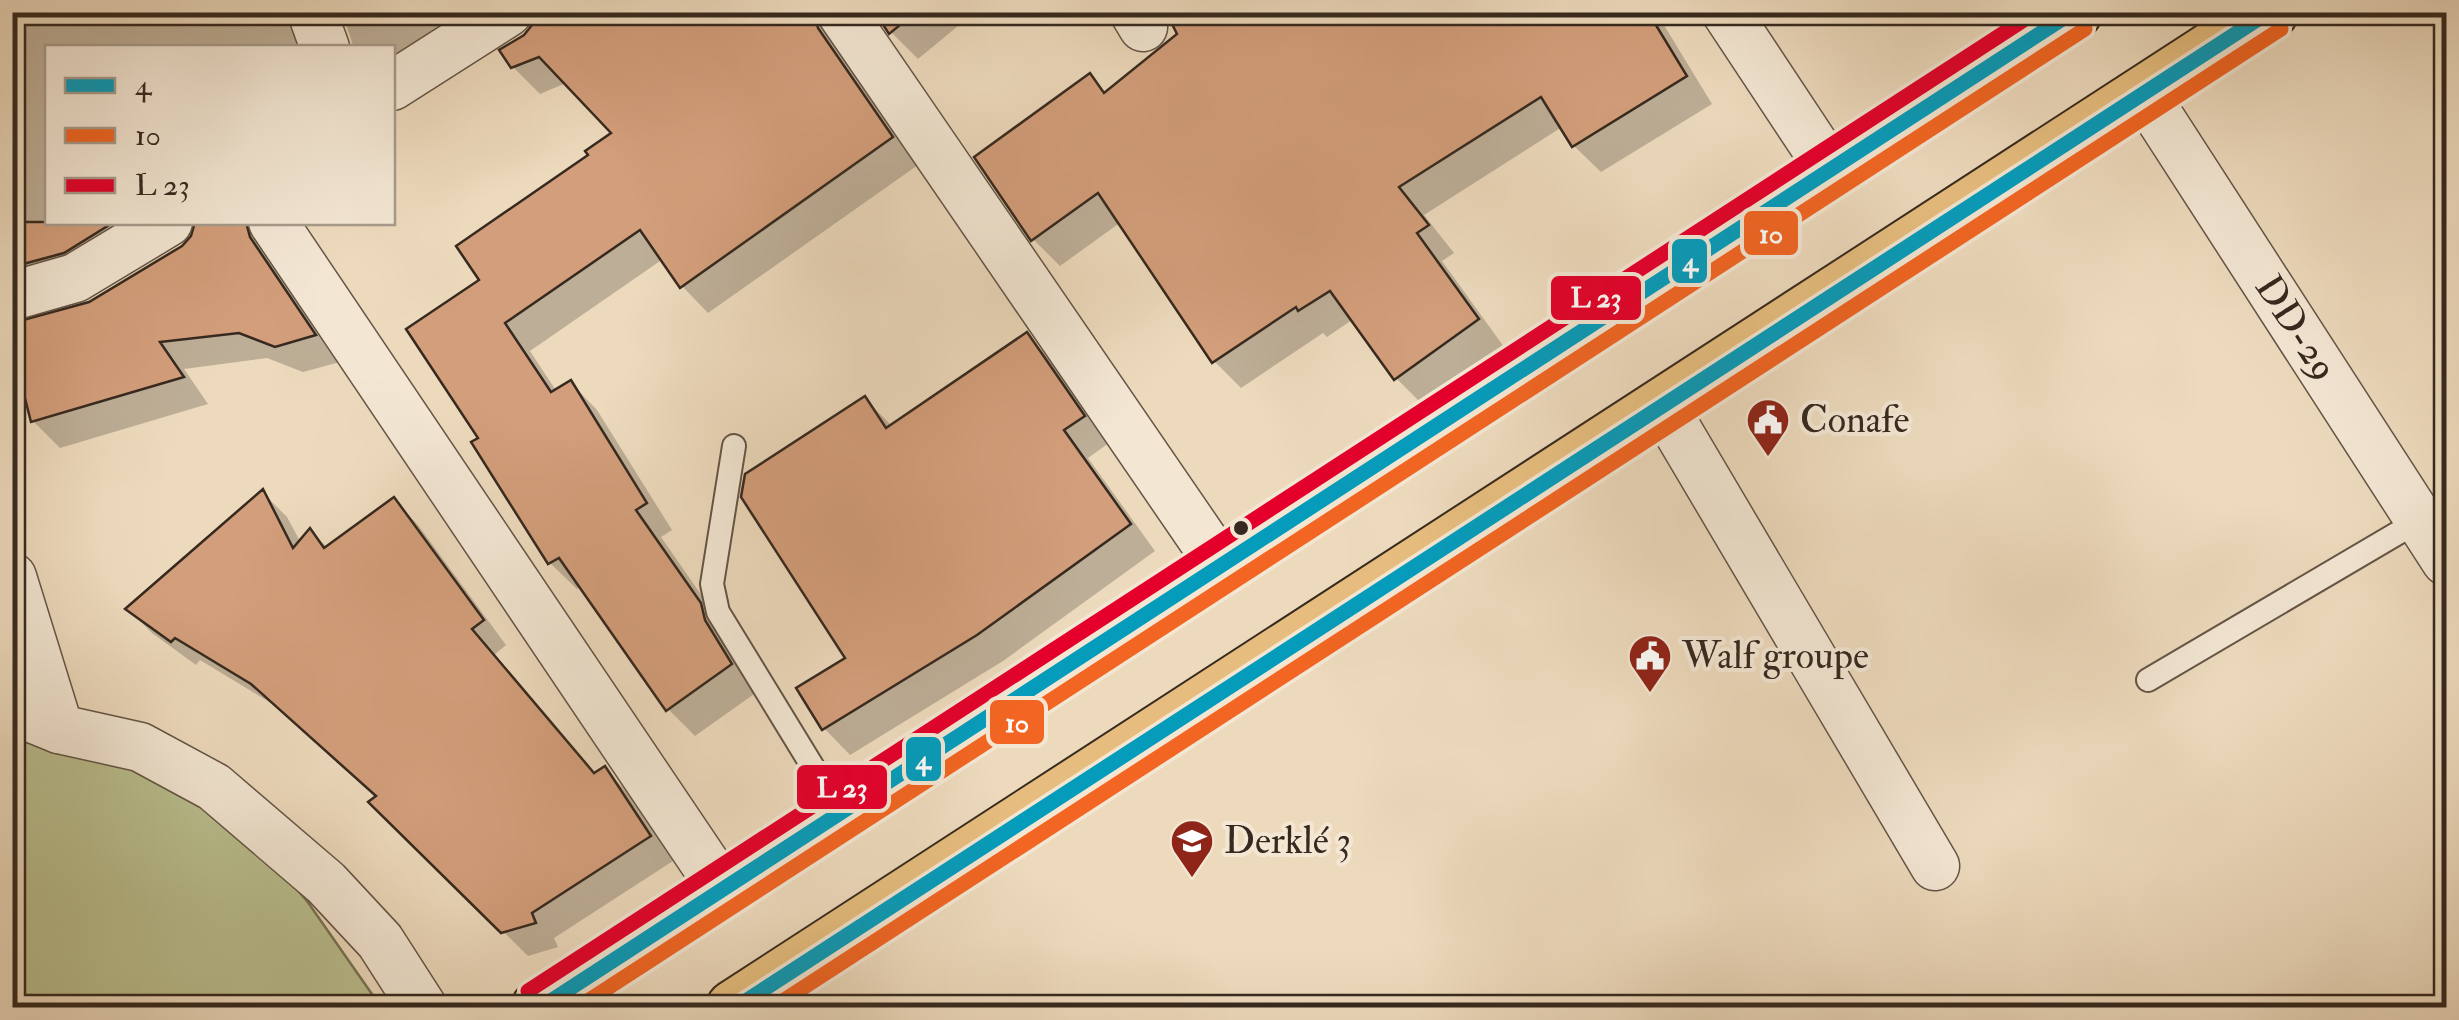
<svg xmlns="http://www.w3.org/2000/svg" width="2459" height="1020" font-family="'IM FELL Double Pica',serif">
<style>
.green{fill:#babf8f;stroke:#787457;stroke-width:2.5}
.shadow{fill:#0003}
.building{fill:#d39e7b;stroke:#36291f;stroke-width:2.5}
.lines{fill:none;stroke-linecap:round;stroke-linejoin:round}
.service-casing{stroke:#645546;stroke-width:26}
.minor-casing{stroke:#645546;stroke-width:51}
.primary-casing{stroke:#36291f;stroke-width:59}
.service{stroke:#f3e7d4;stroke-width:22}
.minor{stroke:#f3e7d4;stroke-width:48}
.primary{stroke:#e6bd7e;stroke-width:55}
.bus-1-casing{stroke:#f3e7d4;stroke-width:22}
.bus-2-casing{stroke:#f3e7d4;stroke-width:22}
.bus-3-casing{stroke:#f3e7d4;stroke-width:22}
.bus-1{stroke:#059cbc;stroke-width:15}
.bus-2{stroke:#f26522;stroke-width:15}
.bus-3{stroke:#e4002b;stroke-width:15}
.bus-dot{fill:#36291f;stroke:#f3e7d4;stroke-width:4}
.labels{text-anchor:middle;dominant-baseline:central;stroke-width:8;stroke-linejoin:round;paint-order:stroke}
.street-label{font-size:38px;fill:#36291f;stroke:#f3e7d4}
.poi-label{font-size:38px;fill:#36291f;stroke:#f3e7d4;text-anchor:start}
.line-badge{stroke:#f3e7d4;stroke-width:4}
.badge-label{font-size:28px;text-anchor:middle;font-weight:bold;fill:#fff}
</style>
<rect width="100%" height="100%" fill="#eddabd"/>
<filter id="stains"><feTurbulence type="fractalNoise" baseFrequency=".002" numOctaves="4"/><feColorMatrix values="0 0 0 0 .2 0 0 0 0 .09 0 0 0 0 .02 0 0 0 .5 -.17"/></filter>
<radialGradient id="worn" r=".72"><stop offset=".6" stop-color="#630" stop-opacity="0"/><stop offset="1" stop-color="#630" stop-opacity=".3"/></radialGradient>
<!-- green -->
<polygon class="green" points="77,741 127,749 260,847 307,901 381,1007 13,1007 12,743"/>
<!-- shadow -->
<g class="shadow">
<polygon points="12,12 329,12 312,48 48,48 48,222 187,222 12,290"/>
<polygon points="342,12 528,12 392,103 392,48 354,48"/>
<polygon points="538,12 860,12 918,165 708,313 682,286 663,259 530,351 557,392 571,383 597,410 672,530 661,537 727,632 757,692 695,736 668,709 582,586 577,589 550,563 475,443 482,438 483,281 591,156 615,134 566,83 540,94 513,67 524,37 535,25"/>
<polygon points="878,12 975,12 918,59 891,32"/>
<polygon points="1168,12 1656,12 1712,104 1601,172 1574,146 1562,127 1424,215 1454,253 1442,261 1504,347 1423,405 1396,378 1352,320 1327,337 1323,333 1241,388 1214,361 1121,222 1060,266 1033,239 1090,77 1107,94 1180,35"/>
<polygon points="197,222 269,222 340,362 303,372 267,358 184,369 208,404 60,448 33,421 90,304 184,248 195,236"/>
<polygon points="1027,336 1053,362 1109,443 1088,458 1155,551 1003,661 850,755 824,728 848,659 865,399 892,426"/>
<polygon points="263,493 287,517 301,543 311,532 328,548 394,500 418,525 506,645 494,655 596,775 605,769 629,794 673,861 554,938 558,947 528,956 372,802 378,798 279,708 200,660 196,665 152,633 128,609"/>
</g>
<!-- building -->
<g class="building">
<polygon points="535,12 814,12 818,28 893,137 680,288 640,230 505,323 551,392 571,380 647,503 636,510 701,603 705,620 732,664 666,711 559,558 548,564 471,442 478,438 406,329 479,280 456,246 588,155 585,151 611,133 539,57 511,68 499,50 524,35 532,25"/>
<polygon points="875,12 916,12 889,34"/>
<polygon points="1166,12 1648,12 1687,76 1572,147 1541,97 1399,187 1429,225 1417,233 1479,319 1394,380 1330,291 1298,311 1296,307 1212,363 1098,193 1031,241 974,157 1090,73 1104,93 1177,34"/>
<polygon points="12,222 114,222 64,253 12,267"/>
<polygon points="195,222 246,222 250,237 316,335 275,347 239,333 160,342 184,377 31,422 12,347 12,323 89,302 182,246 191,236"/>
<polygon points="1027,332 1085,416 1064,430 1131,524 977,635 822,730 796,688 845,658 741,497 745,474 865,396 886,428"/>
<polygon points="263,489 293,548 310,528 324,548 394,497 484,620 472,629 594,773 605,766 651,836 532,913 536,923 501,933 368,802 376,796 251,684 175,638 171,642 125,609"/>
</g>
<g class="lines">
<!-- service casing -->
<g class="service-casing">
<g id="service">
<polyline points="734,446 712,584 718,612 841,813"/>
<polyline points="2148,680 2420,520"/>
</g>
</g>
<!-- minor casing -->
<g class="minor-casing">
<g id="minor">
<polyline points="312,12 325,48"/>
<polyline points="841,12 1221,566"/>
<polyline points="1134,12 1143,27"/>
<polyline points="1726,12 1830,169"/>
<polyline points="392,86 508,12"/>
<polyline points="2145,95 2446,561"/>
<polyline points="273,222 723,890"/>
<polyline points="12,296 75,278 168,222"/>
<polyline points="1663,406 1935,866"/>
<polyline points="12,577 59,729"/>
<polyline points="12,710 59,729 140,747 214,787 326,883 380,941 423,1008"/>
</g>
</g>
<!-- primary casing -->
<g class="primary-casing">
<g id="primary">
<polyline points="539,1008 2074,12"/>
<polyline points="734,1008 2270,12"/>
</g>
</g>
<!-- service -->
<use href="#service" class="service"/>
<!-- minor -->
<use href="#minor" class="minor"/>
<!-- primary -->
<use href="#primary" class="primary"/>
<!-- bus-1 casing -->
<g class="bus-1-casing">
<g id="bus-1">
<polyline points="540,1008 2073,12"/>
<polyline points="735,1008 2269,12"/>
</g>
</g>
<!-- bus-2 casing -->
<g class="bus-2-casing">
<g id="bus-2">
<polyline points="577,1008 2085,29"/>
<polyline points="772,1008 2281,29"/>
</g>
</g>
<!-- bus-3 casing -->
<g class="bus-3-casing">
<polyline id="bus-3" points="528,991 2036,12"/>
</g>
<!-- bus-1 -->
<use href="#bus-1" class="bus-1"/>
<!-- bus-2 -->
<use href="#bus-2" class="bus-2"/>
<!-- bus-3 -->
<use href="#bus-3" class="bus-3"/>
</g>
<!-- icons -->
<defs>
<g id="civic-pin" transform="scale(2.25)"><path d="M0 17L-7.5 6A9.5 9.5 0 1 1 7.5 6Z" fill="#8f2418" stroke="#f3e7d4"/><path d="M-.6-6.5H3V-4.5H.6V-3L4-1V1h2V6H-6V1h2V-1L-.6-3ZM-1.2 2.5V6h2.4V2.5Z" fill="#fff"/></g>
<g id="school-pin" transform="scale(2.25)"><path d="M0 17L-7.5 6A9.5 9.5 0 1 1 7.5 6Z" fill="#8f2418" stroke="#f3e7d4"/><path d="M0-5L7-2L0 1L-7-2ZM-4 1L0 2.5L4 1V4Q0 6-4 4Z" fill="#fff"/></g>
</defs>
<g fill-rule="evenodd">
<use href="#civic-pin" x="1768" y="420"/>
<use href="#civic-pin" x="1650" y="656"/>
<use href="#school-pin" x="1192" y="841"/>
</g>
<!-- markers -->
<circle class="bus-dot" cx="1241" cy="528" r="9"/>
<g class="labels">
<!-- street labels -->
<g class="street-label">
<text transform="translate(2296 328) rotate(57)">DD-29</text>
</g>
<!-- poi labels -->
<g class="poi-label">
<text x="1800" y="420">Conafe</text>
<text x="1682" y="656">Walf groupe</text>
<text x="1224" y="841">Derklé 3</text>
</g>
</g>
<g class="line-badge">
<rect x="1742" y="209" width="58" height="48" rx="10" fill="#f26522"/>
<rect x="1670" y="237" width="39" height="48" rx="10" fill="#059cbc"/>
<rect x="1549" y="274" width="94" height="48" rx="10" fill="#e4002b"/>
<rect x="988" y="698" width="58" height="48" rx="10" fill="#f26522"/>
<rect x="904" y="735" width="39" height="48" rx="10" fill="#059cbc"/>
<rect x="795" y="763" width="94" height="48" rx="10" fill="#e4002b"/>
</g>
<g class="badge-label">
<text x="1771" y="243">10</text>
<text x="1690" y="271">4</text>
<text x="1596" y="307">L 23</text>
<text x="1017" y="732">10</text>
<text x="923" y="769">4</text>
<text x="842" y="797">L 23</text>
</g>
<!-- margin -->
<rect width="2459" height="1020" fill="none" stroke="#eddabd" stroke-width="50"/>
<rect x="15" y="15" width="2429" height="990" fill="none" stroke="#36291f" stroke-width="5"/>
<rect x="25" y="25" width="2409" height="970" fill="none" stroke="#36291f" stroke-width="2.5"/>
<!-- legend -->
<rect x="45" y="45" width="350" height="180" fill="#f3e7d4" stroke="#a79b8c" stroke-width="2.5"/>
<rect x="65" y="78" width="50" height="15" fill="#059cbc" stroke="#a79b8c" stroke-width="2.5"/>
<text x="135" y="95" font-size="30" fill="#36291f">4</text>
<rect x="65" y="128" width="50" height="15" fill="#f26522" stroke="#a79b8c" stroke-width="2.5"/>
<text x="135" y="145" font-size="30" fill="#36291f">10</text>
<rect x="65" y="178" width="50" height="15" fill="#e4002b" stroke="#a79b8c" stroke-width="2.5"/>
<text x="135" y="195" font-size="30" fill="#36291f">L 23</text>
<rect width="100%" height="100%" filter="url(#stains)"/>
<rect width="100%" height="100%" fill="url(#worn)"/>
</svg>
